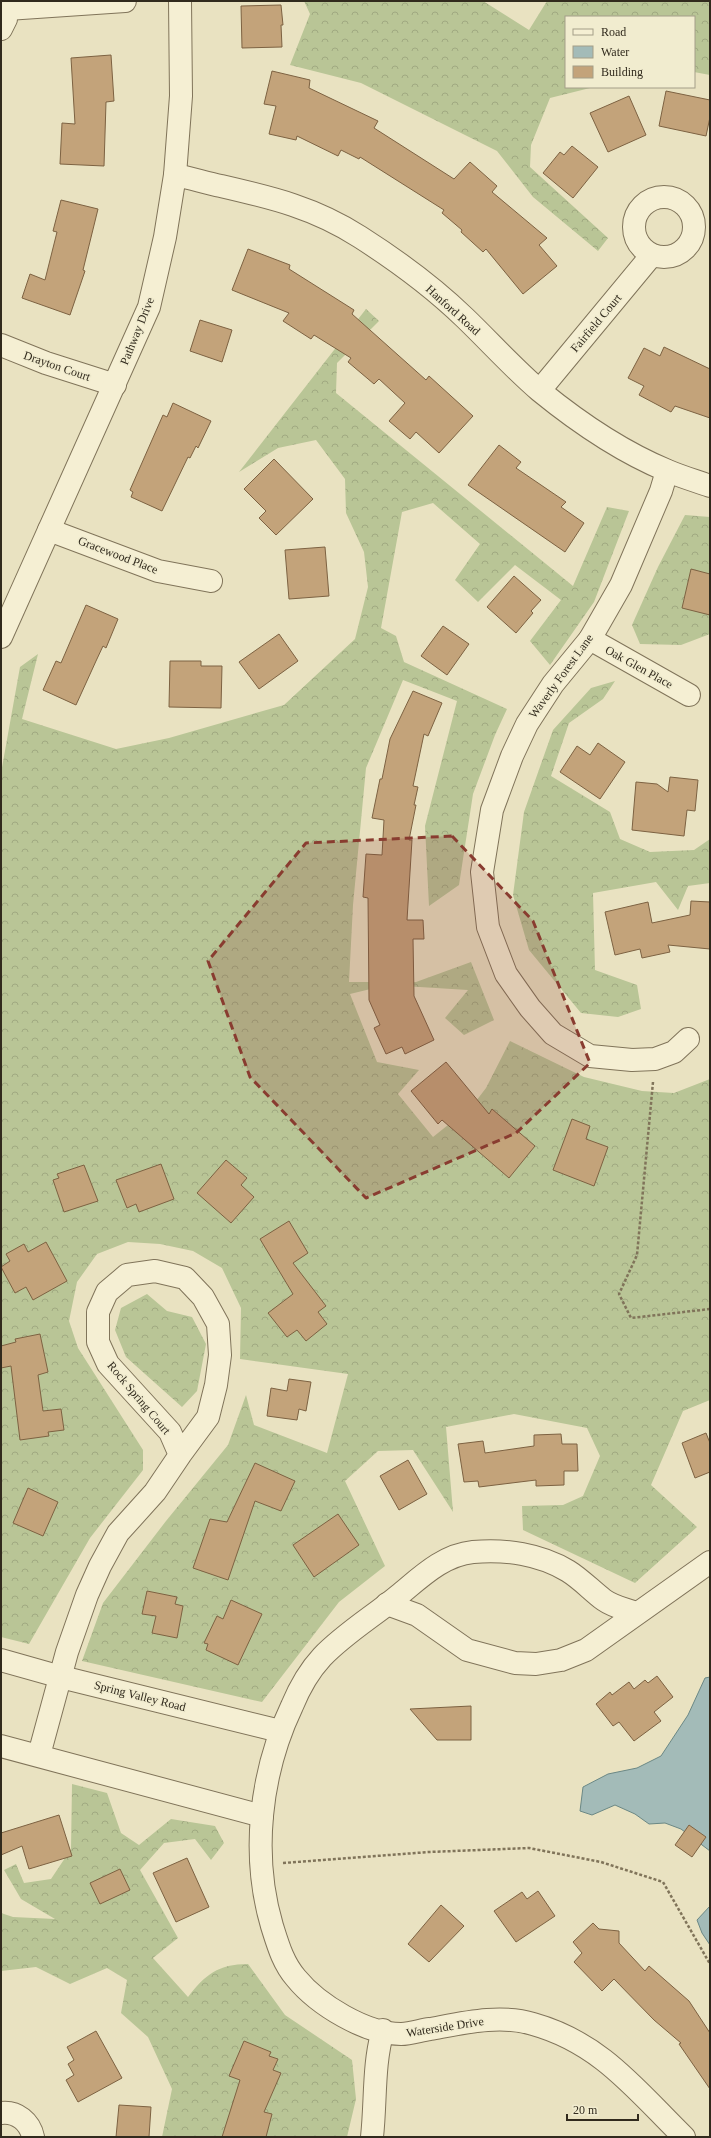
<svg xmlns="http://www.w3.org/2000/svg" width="711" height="2138" font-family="'Times New Roman',serif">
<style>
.forest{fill:url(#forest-crowns)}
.water{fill:#a3bbb8;stroke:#6b8885}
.building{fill:#c3a37a;stroke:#7d6242}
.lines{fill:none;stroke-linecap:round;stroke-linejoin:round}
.minor-casing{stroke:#80745a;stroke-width:24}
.path{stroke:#80745a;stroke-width:2.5;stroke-dasharray:3 2;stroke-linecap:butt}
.minor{stroke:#f5efd3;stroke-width:22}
.marked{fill:#893c30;fill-opacity:0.2;stroke:#893c30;stroke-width:3;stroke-dasharray:8 5;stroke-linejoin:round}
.labels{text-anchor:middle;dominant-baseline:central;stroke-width:3;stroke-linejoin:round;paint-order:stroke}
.street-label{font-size:12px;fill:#312a1d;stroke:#f1eccf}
</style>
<defs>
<pattern id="forest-crowns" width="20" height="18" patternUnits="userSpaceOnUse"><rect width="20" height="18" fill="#b9c596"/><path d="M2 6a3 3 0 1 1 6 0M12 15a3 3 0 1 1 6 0" fill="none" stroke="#a0a981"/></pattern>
</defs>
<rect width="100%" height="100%" fill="#e9e2c1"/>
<!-- forest -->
<g class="forest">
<polygon points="304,1 483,1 529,30 547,1 710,1 710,75 694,72 694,17 566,17 566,87 594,87 550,98 531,145 530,167 608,238 598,251 533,197 497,151 361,83 290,65 310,14"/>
<polygon points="366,309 379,321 337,363 336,393 573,586 607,507 629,511 594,602 550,665 530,641 561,600 515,565 478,602 455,580 480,544 433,503 402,512 381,628 396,636 404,662 507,709 495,735 473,794 459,885 429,906 425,826 457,701 403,680 366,768 353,905 349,982 416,982 471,962 494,1020 464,1035 445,1018 468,990 387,985 350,994 377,1062 419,1070 398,1094 433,1137 473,1105 486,1088 510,1041 584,1077 642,1091 674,1093 710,1079 710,1400 683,1411 651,1485 697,1527 635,1583 523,1530 522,1506 563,1505 583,1496 600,1456 587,1428 514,1414 446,1427 453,1512 413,1450 378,1451 345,1481 385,1566 339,1602 262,1702 82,1661 103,1603 166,1521 228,1445 246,1395 254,1425 327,1453 348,1374 240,1359 241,1308 222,1268 193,1251 160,1244 128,1242 97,1254 77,1282 69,1321 78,1348 143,1450 143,1470 90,1538 29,1644 1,1637 1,773 20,667 38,654 22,719 116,749 169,738 284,705 355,639 368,587 364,552 346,513 345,479 316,440 278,448 239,472"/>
<polygon points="685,515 710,517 710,634 681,645 640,644 632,625 658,567"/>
<polygon points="615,681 603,699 569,723 551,776 610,812 620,839 650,852 694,850 710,839 710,883 688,886 678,910 656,882 593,893 595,970 637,985 641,1009 618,1017 581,1013 529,950 513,895 524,812 553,730 591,688"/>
<polygon points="147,1294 167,1311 192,1317 206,1344 197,1391 182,1407 126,1357 115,1330 121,1308"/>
<path d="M72,1784L107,1793L121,1833L139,1845L171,1819L215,1826L224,1843L211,1860L195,1839L164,1843L140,1870L178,1938L153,1958L188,1997C205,1975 218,1964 248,1964L285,2015L352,2060L356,2099L347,2137H162L172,2089L148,2037L121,2013L127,1980L107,1968L70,1984L36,1967L1,1971V1913L13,1917L55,1919L21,1899L4,1870L16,1864L24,1883L51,1879L71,1849Z"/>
</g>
<!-- water -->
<g class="water">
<polygon points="710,1677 710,1851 681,1829 665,1823 649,1824 635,1814 615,1805 592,1815 580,1811 583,1787 608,1774 637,1768 661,1756 688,1715 705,1678"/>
<polygon points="710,1906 710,1945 702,1933 697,1920"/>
</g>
<!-- building -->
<g class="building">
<polygon points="281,5 283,25 281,25 282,47 242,48 241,6"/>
<polygon points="111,55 114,101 106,102 104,166 60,164 62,123 75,124 71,58"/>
<polygon points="272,71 310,80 309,88 378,121 374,128 454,179 470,162 497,186 492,192 547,238 539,245 557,266 523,294 486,249 483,252 461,232 462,230 442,213 444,210 360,157 359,159 341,150 338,156 297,136 296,140 269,134 276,106 264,104"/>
<polygon points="666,91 710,100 710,117 706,136 659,126"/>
<polygon points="629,96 646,135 608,152 590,113"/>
<polygon points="572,146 598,167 573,198 543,173 560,152 564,155"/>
<polygon points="61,200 98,209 83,270 85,271 70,315 22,298 30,274 45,280 57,232 53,231"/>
<polygon points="248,249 290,265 289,269 354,310 352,314 426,380 429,376 473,416 439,453 416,432 410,439 389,421 405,403 379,379 374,384 348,362 351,358 314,335 311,339 283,321 289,313 232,290"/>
<polygon points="200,320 232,330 222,362 190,351"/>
<polygon points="664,347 710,369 710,418 675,406 671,412 639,395 644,386 628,378 644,348 660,356"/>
<polygon points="173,403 211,421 198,448 196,446 190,458 188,457 162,511 131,497 133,492 130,490 163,415 167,417"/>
<polygon points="499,445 521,462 516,468 566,502 561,507 584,523 565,552 468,485"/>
<polygon points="274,459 313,499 276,535 259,518 266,511 244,489"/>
<polygon points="325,547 329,596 289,599 285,550"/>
<polygon points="691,569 710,574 710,615 682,608"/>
<polygon points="514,576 541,600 531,611 533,613 516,633 487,607"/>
<polygon points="86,605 118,619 106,648 103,646 96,661 76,705 43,690 56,661 61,663"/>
<polygon points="443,626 469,644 447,675 421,656"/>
<polygon points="279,634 298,661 259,689 239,662"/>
<polygon points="170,661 201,661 201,666 222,666 221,708 169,707"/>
<polygon points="413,691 442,703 428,736 424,734 413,786 418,787 414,805 416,805 409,840 412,840 407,920 423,920 424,939 413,939 414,996 434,1040 405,1054 402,1047 386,1054 374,1028 380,1025 369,1000 368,898 363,897 366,854 382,855 384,820 372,818 380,779 382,779 390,739"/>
<polygon points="598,743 625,762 600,799 560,772 577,746 590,755"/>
<polygon points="670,777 698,780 695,811 687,810 684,836 632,830 636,782 657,784 668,792"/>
<polygon points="691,901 710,902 710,949 668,945 670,952 642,958 640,949 615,955 605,912 648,902 652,923 690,915"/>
<polygon points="446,1062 489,1114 492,1109 535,1146 509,1178 442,1120 438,1124 411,1091"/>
<polygon points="572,1119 590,1126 586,1139 608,1147 594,1186 553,1170"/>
<polygon points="226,1160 247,1178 241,1185 254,1197 231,1223 197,1193"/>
<polygon points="161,1164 174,1199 139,1212 136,1204 127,1208 116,1180"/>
<polygon points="84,1165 98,1201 64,1212 53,1180 59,1178 57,1174"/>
<polygon points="289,1221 308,1253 293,1263 326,1306 318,1312 327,1324 306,1341 297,1330 287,1337 268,1313 293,1294 260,1239"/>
<polygon points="46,1242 67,1281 33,1300 26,1287 15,1293 1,1267 10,1261 6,1254 24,1244 28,1252"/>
<polygon points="40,1334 48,1372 38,1375 43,1411 61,1409 64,1430 48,1432 49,1436 20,1440 11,1366 1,1368 1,1346 16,1342 15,1339"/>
<polygon points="289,1379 311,1382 306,1411 299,1409 297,1420 267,1416 271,1388 287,1391"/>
<polygon points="706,1433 710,1443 710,1472 695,1478 682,1443"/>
<polygon points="561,1434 562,1444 577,1444 578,1471 564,1471 564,1485 536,1486 536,1480 479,1487 478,1481 464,1482 458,1444 483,1441 485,1453 534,1446 534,1435"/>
<polygon points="408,1460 427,1494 399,1510 380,1476"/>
<polygon points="255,1463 295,1481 281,1511 255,1501 228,1580 193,1568 210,1519 227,1522"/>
<polygon points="28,1488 58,1502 43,1536 13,1523"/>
<polygon points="338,1514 359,1545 314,1577 293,1545"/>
<polygon points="147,1591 177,1597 175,1604 183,1606 177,1638 152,1633 156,1616 142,1614"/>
<polygon points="231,1600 262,1614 238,1665 206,1650 208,1644 204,1643 217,1616 223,1619"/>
<polygon points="657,1676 673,1697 654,1712 661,1721 634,1741 619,1722 613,1726 596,1704 610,1692 612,1695 629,1682 634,1689 645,1680 648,1683"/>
<polygon points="471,1706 471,1740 437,1740 410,1709"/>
<polygon points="59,1815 72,1856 29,1869 22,1846 1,1855 1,1833"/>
<polygon points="689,1825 706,1837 692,1857 675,1845"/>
<polygon points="187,1858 209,1907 176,1922 153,1873"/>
<polygon points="120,1869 130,1890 100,1904 90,1883"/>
<polygon points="538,1891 555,1916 516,1942 494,1911 522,1892 527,1899"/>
<polygon points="441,1905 464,1926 429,1962 408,1944"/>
<polygon points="593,1923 599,1929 619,1931 619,1943 645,1971 649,1966 689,2001 710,2033 710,2089 679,2044 681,2043 654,2020 614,1979 602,1991 574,1962 582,1953 573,1942"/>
<polygon points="96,2031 122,2078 78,2102 66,2080 74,2075 68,2064 74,2060 67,2047"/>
<polygon points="244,2041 271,2052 269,2056 278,2059 273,2070 281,2073 264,2112 272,2114 266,2137 222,2137 240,2080 229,2076"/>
<polygon points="119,2105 151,2107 149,2137 116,2137"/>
</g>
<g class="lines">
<!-- minor casing -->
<g class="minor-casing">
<g id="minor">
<polyline points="7,9 125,1"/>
<polyline points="1,29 6,19 5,1"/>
<path d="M175,175C191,178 206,183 221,186C273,198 315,208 360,237C396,260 434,288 465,318C490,342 513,368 540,391C578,422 622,452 668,471C682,477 696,481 710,486"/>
<circle cx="664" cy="227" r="30"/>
<polyline points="1,345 46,363 115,385"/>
<polyline points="540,390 651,256"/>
<polyline points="667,471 661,491 621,585 590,639 553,684 527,724 512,756 492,810 482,872 488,927 506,974 530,1008 553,1034 590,1056 632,1060 655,1059 674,1052 688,1039"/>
<polyline points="49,530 158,571 211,581"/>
<polyline points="1,637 149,307 165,237 175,175 181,96 180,1"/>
<polyline points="590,639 689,695"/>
<polyline points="387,1604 417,1615 467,1650 515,1663 536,1664 561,1660 586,1650 710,1562"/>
<path d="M636,1613C625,1609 614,1607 604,1600C592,1591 581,1579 568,1571C540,1554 505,1549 473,1552C443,1555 421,1577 399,1595C374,1616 345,1633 322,1657C309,1671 299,1689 292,1706C260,1773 251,1855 272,1926C278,1945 283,1963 296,1978C318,2005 366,2034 401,2034C411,2034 421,2030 430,2029C463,2023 500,2014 533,2024C601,2043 636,2090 684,2137"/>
<polyline points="1,1660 61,1677 280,1731"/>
<polyline points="1,1746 262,1816"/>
<polyline points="39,1755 67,1652 87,1595 100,1566 118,1533 155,1492 180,1455 208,1417 216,1385 220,1355 218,1324 203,1297 185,1278 155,1271 127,1275 107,1292 98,1312 98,1342 108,1364 170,1432 180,1455"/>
<path d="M1,2113C17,2111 30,2122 33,2137"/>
<path d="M372,2137C376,2101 373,2065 383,2030"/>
</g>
</g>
<!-- path -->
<g class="path">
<polyline points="653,1082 637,1255 619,1294 631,1318 710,1309"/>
<polyline points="283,1863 429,1852 529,1848 601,1862 663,1882 710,1964"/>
</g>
<!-- minor -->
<use href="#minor" class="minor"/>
</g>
<!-- marked area -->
<path class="marked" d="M452,836L533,921L590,1063L516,1133L366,1198L250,1077L208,961L306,843Z"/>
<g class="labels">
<!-- street labels -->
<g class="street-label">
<text transform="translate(453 310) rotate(42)">Hanford Road</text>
<text transform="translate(596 323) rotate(-50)">Fairfield Court</text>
<text transform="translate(137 331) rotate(-68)">Pathway Drive</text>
<text transform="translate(57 366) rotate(19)">Drayton Court</text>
<text transform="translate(118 555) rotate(21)">Gracewood Place</text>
<text transform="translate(639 667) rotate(29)">Oak Glen Place</text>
<text transform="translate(561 676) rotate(-54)">Waverly Forest Lane</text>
<text transform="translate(139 1398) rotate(50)">Rock Spring Court</text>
<text transform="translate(140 1696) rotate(14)">Spring Valley Road</text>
<text transform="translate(445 2027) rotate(-9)">Waterside Drive</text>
</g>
</g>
<!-- border -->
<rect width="711" height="2138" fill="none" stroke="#312a1d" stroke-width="4"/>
<!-- legend -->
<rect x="565" y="16" width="130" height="72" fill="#f1eccf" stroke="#a49e88"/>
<rect x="573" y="29" width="20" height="6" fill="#f5efd3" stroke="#a49e88"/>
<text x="601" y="36" font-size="12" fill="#312a1d">Road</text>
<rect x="573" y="46" width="20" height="12" fill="#a3bbb8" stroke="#a49e88"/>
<text x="601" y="56" font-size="12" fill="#312a1d">Water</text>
<rect x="573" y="66" width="20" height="12" fill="#c3a37a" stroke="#a49e88"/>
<text x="601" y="76" font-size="12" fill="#312a1d">Building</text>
<!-- scale -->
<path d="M567 2114v6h71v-6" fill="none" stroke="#312a1d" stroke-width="2"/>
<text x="573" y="2114" font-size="12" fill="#312a1d" stroke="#f1eccf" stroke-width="3" paint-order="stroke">20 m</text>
</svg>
